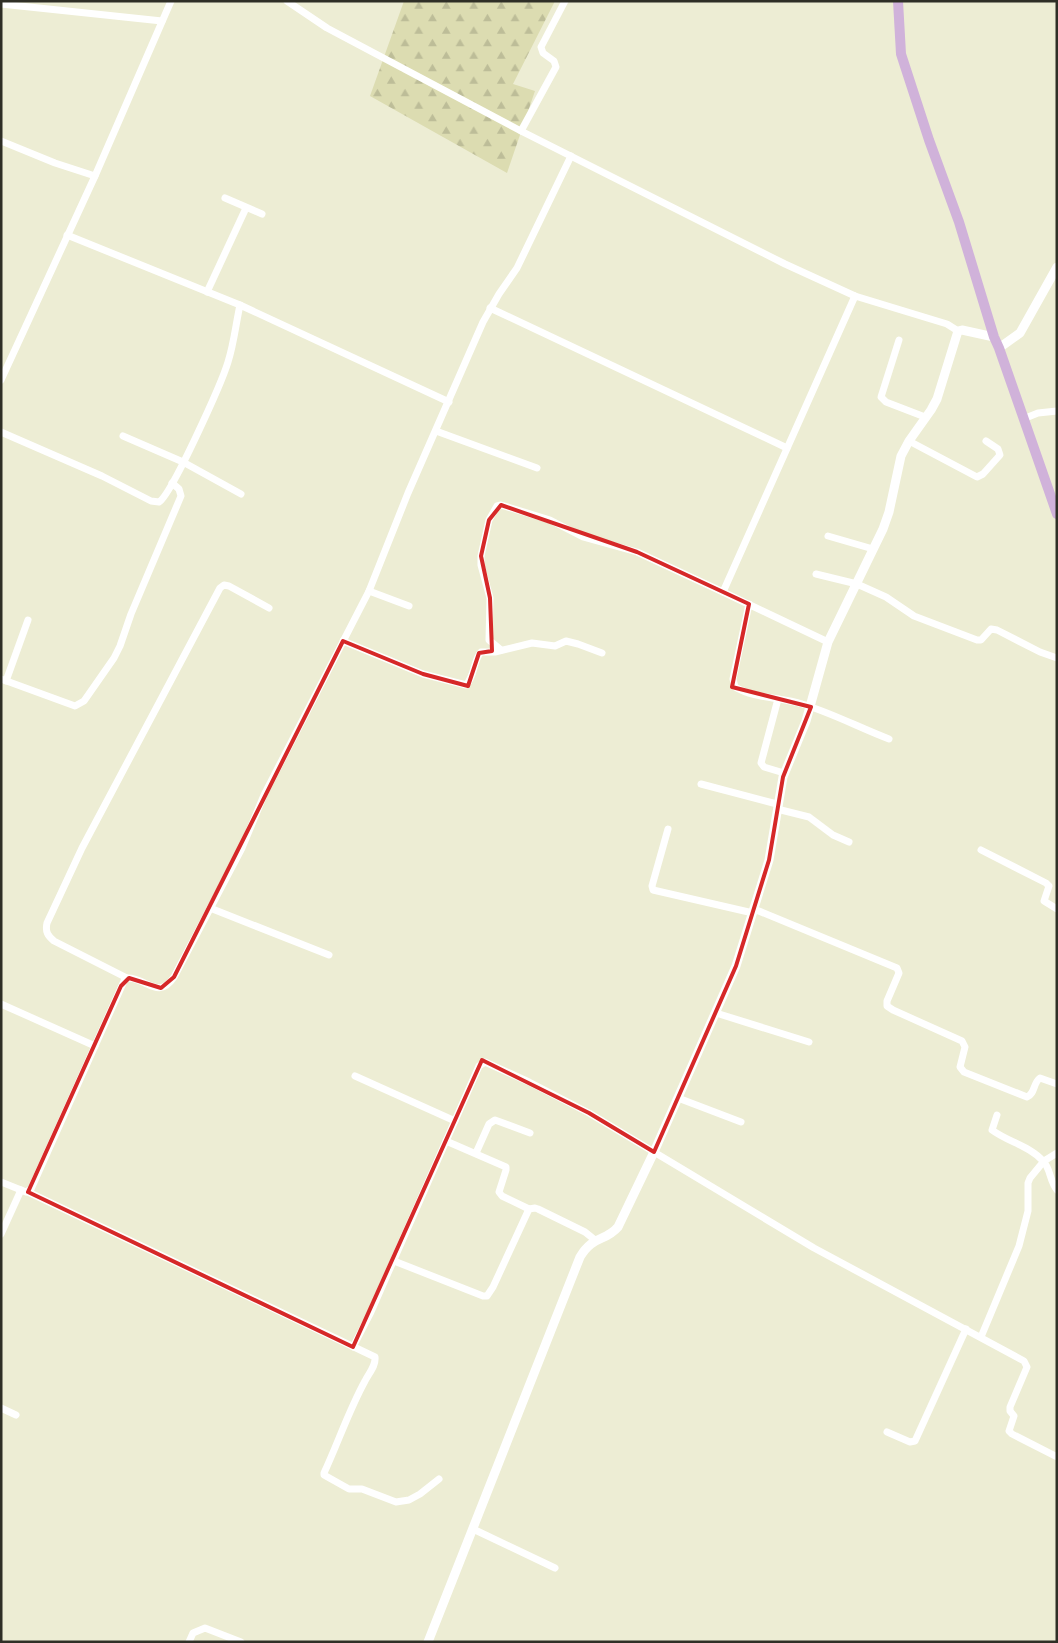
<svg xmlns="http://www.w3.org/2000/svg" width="1058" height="1643" font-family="'Noto Serif',serif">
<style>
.forest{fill:url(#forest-firs)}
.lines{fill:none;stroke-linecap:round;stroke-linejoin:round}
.minor{stroke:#fff;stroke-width:7}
.tertiary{stroke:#fff;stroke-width:9}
.primary{stroke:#d0b2da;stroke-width:10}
.marked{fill:none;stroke:#d62828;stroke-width:4;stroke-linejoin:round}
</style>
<defs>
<pattern id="forest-firs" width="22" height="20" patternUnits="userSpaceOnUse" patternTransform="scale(1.25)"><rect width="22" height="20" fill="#dcdcb1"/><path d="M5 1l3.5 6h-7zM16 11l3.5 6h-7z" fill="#bdbd98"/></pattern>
</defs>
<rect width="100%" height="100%" fill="#ededd4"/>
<!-- forest -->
<polygon class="forest" points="404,1 555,1 513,84 535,91 507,173 370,96"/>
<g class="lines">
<!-- minor -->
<g class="minor">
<polyline points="287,1 327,28 521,131 785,264 855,296 947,324 958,331"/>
<polyline points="1,4 162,21"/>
<polyline points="521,131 556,67 554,61 543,53 541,47 565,1"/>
<polyline points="1,141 55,163 95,176"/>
<polyline points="225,198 262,214"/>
<polyline points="67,235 240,305 449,402"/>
<polyline points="207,292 246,208"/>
<polyline points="490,308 787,448"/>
<polyline points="899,340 881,397 886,402 925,417"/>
<polyline points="1,380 95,176 171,1"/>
<polyline points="1023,419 1038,413 1057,411"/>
<polyline points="436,431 537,468"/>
<path d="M1,432L102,476L151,501L159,502C172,494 222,382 228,362C234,343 236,323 240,305"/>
<polyline points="123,436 183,462 241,494"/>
<polyline points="909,441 977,477 983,474 1000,455 998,449 986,441"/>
<polyline points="828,536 873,549"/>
<polyline points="816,574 857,584 886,597 914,616 977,640 981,640 991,629 997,630 1040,652 1057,658"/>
<polyline points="369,591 409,606"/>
<polyline points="723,592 828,642"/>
<path d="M749,604L733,679L735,687C755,699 781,697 802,704C832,713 860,728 889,739"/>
<path d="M343,641L423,674L466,685C475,676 473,661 481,652H495L532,643L555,646L566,641L578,644L602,653"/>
<polyline points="501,650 489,640 490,598 481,565 481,556 489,520 497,506 501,505 550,520 583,537 637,552 723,592 855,296"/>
<polyline points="1,679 75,706 84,701 114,658 120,646 131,614 181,496 179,489 172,483"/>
<polyline points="6,681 28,620"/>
<polyline points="778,699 761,763 764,767 784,773"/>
<polyline points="701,784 777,804"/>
<polyline points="777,809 809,817 833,835 849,842"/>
<polyline points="668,829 652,886 653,890 753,913"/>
<polyline points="981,850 1046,883 1049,886 1044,901 1057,909"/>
<polyline points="210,908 329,955"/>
<path d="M754,909L897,968L899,973L887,1001V1006L893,1010L962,1041L965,1047L960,1067L964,1072L1027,1097C1035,1094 1033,1083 1040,1078L1057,1084"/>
<path d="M127,978L54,941C48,936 45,932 47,923L82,848L220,588L224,585L229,586L269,608"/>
<polyline points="1,1004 95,1046"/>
<polyline points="716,1013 809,1042"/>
<polyline points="355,1076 455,1121"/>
<polyline points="678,1098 741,1122"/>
<path d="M997,1115L992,1130C1008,1142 1030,1146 1043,1161C1051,1169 1049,1180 1057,1190"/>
<polyline points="446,1141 506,1167 506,1170 499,1192 502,1196 529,1209"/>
<polyline points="476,1153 489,1124 495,1120 530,1133"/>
<path d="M1,1182L26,1192L31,1189L124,981L127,978C146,977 158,1001 174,977L242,848L264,795L369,591L408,493L483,322L499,294L517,268L571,156"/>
<path d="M28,1192L375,1357C376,1366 369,1373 365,1381C349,1410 338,1443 324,1473V1475L349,1489H362L396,1502L409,1500L420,1494L439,1479"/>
<polyline points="1,1234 21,1190"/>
<polyline points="394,1261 483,1296 487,1296 493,1287 529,1209 535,1208 538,1209 585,1232 595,1240"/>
<polyline points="981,1337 1019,1246 1028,1211 1028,1183 1030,1178 1044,1161 1057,1153"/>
<polyline points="353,1347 370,1314 479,1066 485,1062 529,1082 589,1113 814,1248 1024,1361 1027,1367 1010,1407 1010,1411 1014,1416 1009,1431 1012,1434 1057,1457"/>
<polyline points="1,1408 16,1415"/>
<polyline points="887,1432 910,1442 915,1441 966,1329"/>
<polyline points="473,1529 555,1568"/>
<polyline points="189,1642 193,1633 205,1628 241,1642"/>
</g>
<!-- tertiary -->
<g class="tertiary">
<polyline points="999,348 1020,333 1057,267"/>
<path d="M428,1642L580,1257C593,1235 605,1242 618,1227L654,1152L736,966L769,860L783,777L806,721L828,642L883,529L889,512L901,456L909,441L931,410L937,399L958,331L962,330L994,337"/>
</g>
<!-- primary -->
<polyline class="primary" points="898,1 901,54 929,140 959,222 994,337 999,348 1057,514"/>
</g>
<!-- marked area -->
<path class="marked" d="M501,505L637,552L749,604L732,687L811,707L783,777L769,860L736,966L654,1152L589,1113L482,1060L353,1347L28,1192L121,986L129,978L161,988L174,977L343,641L423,674L468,686L479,653L492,651L490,598L481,556L489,520Z"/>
<!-- border -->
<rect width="1058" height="1643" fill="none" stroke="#2f2f26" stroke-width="5"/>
</svg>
